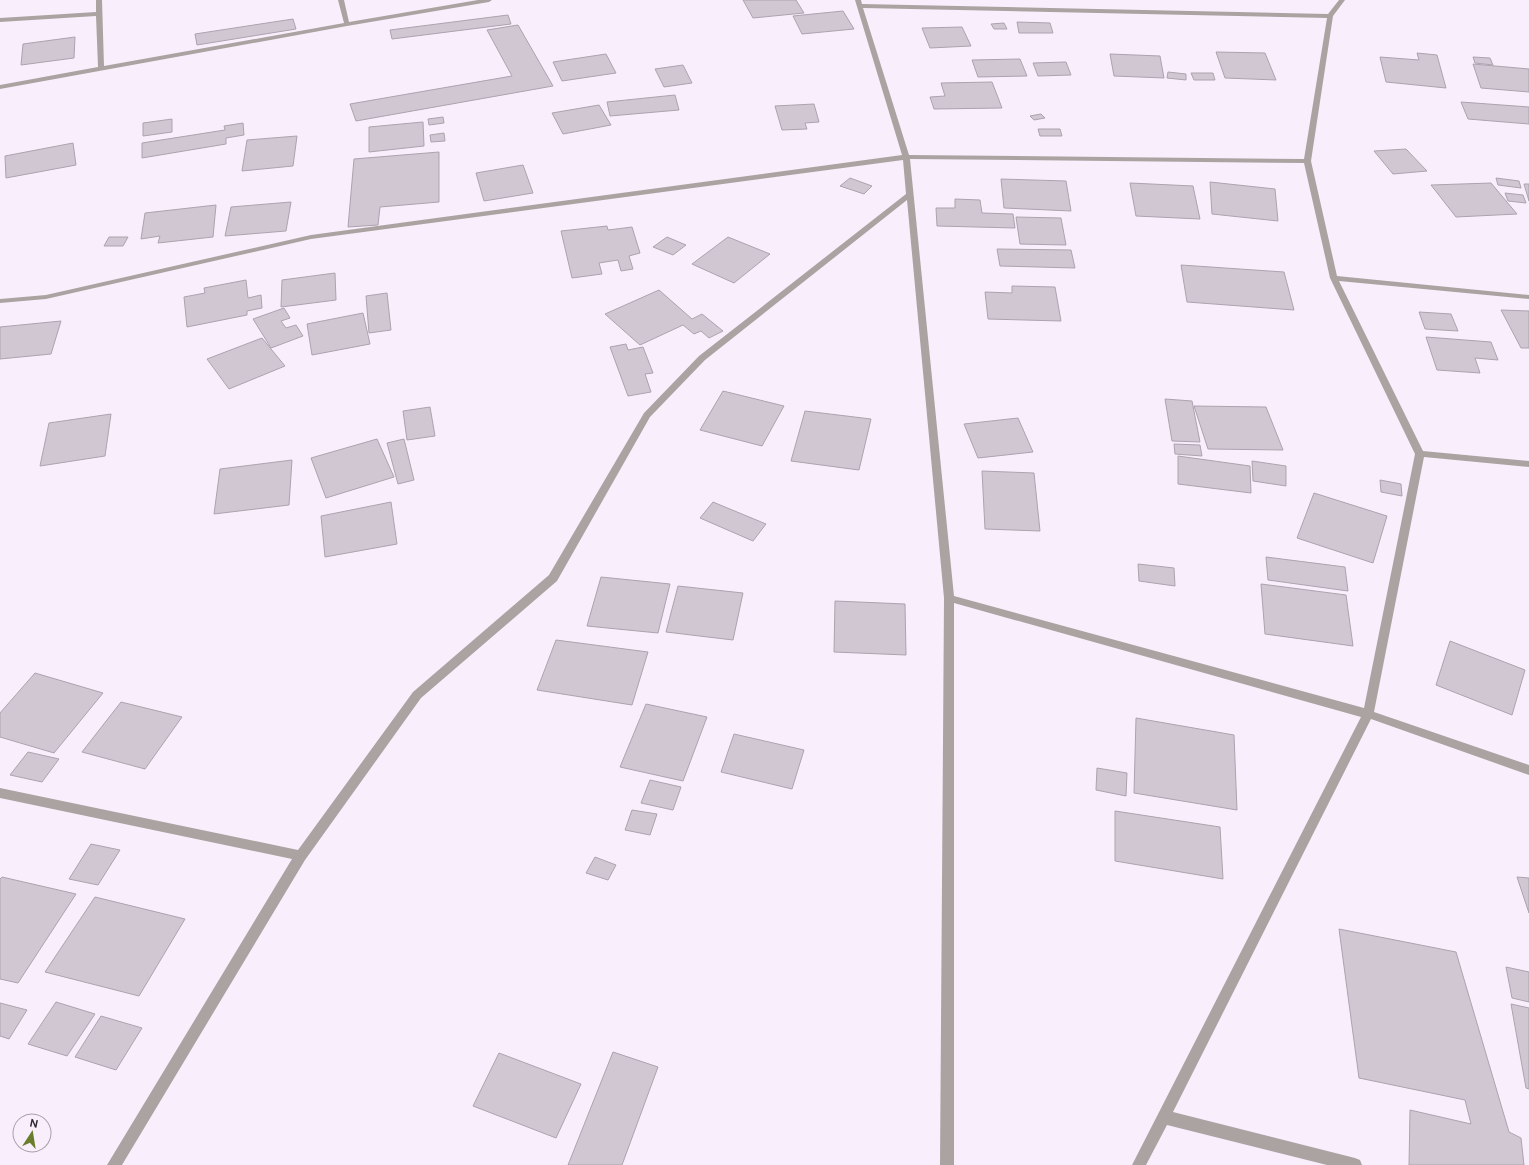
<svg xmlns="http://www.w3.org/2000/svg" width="1529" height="1165" font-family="'DM Sans',sans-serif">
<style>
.building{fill:#d0c7d3;stroke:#aca3af}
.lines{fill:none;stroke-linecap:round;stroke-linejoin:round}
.street{fill:#aba3a2;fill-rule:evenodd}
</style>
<rect width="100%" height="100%" fill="#f9effc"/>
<!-- building -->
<g class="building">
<polygon points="743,0 796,0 804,13 753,18"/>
<polygon points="843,11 854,29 802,34 793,16"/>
<polygon points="508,15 511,24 392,39 390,30"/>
<polygon points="293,19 296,29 197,45 195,34"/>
<polygon points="1017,22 1050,23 1053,33 1019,33"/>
<polygon points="1004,23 1007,29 994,29 991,24"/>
<polygon points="518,25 553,86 356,121 350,104 512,76 487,30"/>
<polygon points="962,27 971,46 930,48 922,28"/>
<polygon points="75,37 74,58 21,65 23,44"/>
<polygon points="1216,52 1265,53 1276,80 1225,78"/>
<polygon points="1417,53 1437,55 1446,88 1386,82 1380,57 1419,60"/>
<polygon points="606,54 616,73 562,81 553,62"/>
<polygon points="1110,54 1160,56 1164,78 1114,76"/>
<polygon points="1473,57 1490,58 1493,65 1475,63"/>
<polygon points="1020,59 1027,76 978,77 972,60"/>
<polygon points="1066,62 1071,75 1038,76 1033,63"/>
<polygon points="1473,64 1529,69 1529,92 1481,88"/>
<polygon points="683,65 692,83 664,87 655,69"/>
<polygon points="1168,72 1186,74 1186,80 1167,78"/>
<polygon points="1191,73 1213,73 1215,80 1194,80"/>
<polygon points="992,82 1002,108 934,109 930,97 945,96 941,83"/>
<polygon points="675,95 679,110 610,116 607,102"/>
<polygon points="1461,102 1529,107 1529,124 1468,119"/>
<polygon points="814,104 819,122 805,123 807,129 782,130 775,106"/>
<polygon points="599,105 611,125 563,134 552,113"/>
<polygon points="1041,114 1045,118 1034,120 1030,116"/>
<polygon points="443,117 444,123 429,125 428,119"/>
<polygon points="172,119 172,132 143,136 143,123"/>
<polygon points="423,122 424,146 369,152 369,127"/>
<polygon points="243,123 244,135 226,138 226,144 142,158 142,143 225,130 224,126"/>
<polygon points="1038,129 1060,129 1062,136 1040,136"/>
<polygon points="444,133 445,141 431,142 430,135"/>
<polygon points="297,136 293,166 242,171 247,140"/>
<polygon points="73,143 76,165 6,178 5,156"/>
<polygon points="1406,149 1427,171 1393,174 1374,151"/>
<polygon points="439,152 439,202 380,207 378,225 348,227 354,159"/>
<polygon points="523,165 533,193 484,201 476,173"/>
<polygon points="850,178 872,186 864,194 840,186"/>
<polygon points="1496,178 1519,181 1521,188 1498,185"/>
<polygon points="1001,179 1066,181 1071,211 1004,208"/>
<polygon points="1210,182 1275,189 1278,221 1212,214"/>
<polygon points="1130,183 1193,186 1200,219 1136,216"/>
<polygon points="1491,183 1517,214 1456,217 1431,185"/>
<polygon points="1524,184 1529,184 1529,201"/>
<polygon points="1505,193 1523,195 1526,203 1508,201"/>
<polygon points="955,199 980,200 982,213 1013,214 1015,228 937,226 936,208 955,208"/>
<polygon points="291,202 286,231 225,236 231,207"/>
<polygon points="216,205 213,237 158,243 160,236 141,239 145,213"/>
<polygon points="1016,217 1061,218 1066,245 1020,244"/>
<polygon points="607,226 608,230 632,227 640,253 629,256 633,269 621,271 618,260 599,263 602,274 572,278 561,231"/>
<polygon points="109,237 128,237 123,246 104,246"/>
<polygon points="667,237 686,245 673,255 653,247"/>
<polygon points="728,237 770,254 734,283 692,264"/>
<polygon points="997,249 1071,250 1075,268 1000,266"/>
<polygon points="1181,265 1284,272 1294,310 1187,302"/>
<polygon points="335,273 336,300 281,307 282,280"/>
<polygon points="246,280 248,298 261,295 262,308 247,311 247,315 187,327 184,297 205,293 204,288"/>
<polygon points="1012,286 1055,287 1061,321 988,319 985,292 1012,293"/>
<polygon points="659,290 692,319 702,314 723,331 709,338 701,331 694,334 683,325 640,345 605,314"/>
<polygon points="387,293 391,330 369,333 366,296"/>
<polygon points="284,308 290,318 281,321 286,328 296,325 303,336 271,348 253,319"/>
<polygon points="1501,310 1529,311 1529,348 1521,348"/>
<polygon points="1419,312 1451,314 1458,331 1425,329"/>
<polygon points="363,313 370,344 312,355 307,324"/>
<polygon points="61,321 51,354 0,359 0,327"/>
<polygon points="1426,337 1491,342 1498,360 1475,358 1480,373 1437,370"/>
<polygon points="262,338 285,366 229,389 207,359"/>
<polygon points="626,344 628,350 643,347 653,373 645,374 651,392 628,396 610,347"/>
<polygon points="723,391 784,406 762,446 700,430"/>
<polygon points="1165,399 1192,401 1200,442 1172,441"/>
<polygon points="1194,406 1266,407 1283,450 1208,449"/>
<polygon points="430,407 435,436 407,440 403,411"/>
<polygon points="805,411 871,419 859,470 791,461"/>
<polygon points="111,414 105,456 40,466 49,423"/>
<polygon points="1018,418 1033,452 978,458 964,424"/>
<polygon points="377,439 394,477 326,498 311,458"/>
<polygon points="404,439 414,480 398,484 387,443"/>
<polygon points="1174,444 1200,445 1202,456 1175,454"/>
<polygon points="1178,456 1250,466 1251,493 1178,484"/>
<polygon points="292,460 289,505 214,514 220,469"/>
<polygon points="1252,461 1286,466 1286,486 1253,481"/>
<polygon points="982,471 1034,473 1040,531 985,529"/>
<polygon points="1380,480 1401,484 1402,496 1381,492"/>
<polygon points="1314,493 1387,516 1373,563 1297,538"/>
<polygon points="391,502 397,544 325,557 321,516"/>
<polygon points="713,502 766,524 753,541 700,518"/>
<polygon points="1266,557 1345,567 1348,591 1268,580"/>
<polygon points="1138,564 1174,568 1175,586 1139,581"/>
<polygon points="601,577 670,584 658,633 587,626"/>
<polygon points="1261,584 1346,595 1353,646 1265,634"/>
<polygon points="678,586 743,593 733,640 666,632"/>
<polygon points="835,601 905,604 906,655 834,652"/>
<polygon points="556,640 648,652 632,705 537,690"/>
<polygon points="1450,641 1525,670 1512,715 1436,685"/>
<polygon points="35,673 103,693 54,753 0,737 0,713"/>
<polygon points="121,702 182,717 145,769 82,752"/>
<polygon points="646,704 707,717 683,781 620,767"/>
<polygon points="1136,718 1234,735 1237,810 1134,793"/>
<polygon points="734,734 804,750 792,789 721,772"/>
<polygon points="28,752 59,759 42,782 10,775"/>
<polygon points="1097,768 1127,773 1126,796 1096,790"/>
<polygon points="650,780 681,787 673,810 641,803"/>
<polygon points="632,810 657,814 650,835 625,830"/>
<polygon points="1115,811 1220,827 1223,879 1115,861"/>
<polygon points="91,844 120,850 98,885 69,879"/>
<polygon points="595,857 616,865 608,880 586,873"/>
<polygon points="2,877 76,894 18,983 0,979 0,879"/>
<polygon points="1517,877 1529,878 1529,913"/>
<polygon points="95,897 185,919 139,996 45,972"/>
<polygon points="1339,929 1456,952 1509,1132 1521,1138 1524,1165 1409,1165 1410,1110 1471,1124 1465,1100 1359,1078"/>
<polygon points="1506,967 1529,972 1529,1002 1512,998"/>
<polygon points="56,1002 95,1014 67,1056 28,1044"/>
<polygon points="0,1003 27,1010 9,1039 0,1036"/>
<polygon points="1511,1004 1529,1008 1529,1089 1526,1088"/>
<polygon points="101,1016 142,1028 116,1070 75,1057"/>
<polygon points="613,1052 658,1067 622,1165 568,1165"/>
<polygon points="499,1053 581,1084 556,1138 473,1106"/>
</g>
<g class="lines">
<!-- street -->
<g class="street">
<polygon points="96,0 102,0 104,66 344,23 338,0 344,0 349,22 478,0 492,0 489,2 347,26 0,89 0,85 98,67 96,16 0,22 0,18 96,12"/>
<path d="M855,0H861L862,4L1328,14L1339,0H1345L1333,16L1311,161L1337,276L1529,295V299L1339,281L1423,451L1529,461V467L1424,457L1374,712L1529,765V775L1371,719L1173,1112L1355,1158L1360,1160L1362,1165H1327L1167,1125L1146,1165H1132L1361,717L954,603V1165H940L944,598L907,200L705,360L650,417L557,581L421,698L305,860L122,1165H107L292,859L0,798V788L298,850L413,692L549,575L644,413L699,356L906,194L903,160L311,239L46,299L0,303V299L46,295L311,235L902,155ZM863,8L1327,18L1304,159L909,155ZM910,159L1304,163L1330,278L1415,454L1364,708L954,596Z"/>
</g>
</g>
<!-- north arrow -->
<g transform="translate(32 1133) rotate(12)"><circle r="19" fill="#f9effc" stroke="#a8a0aa"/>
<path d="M0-3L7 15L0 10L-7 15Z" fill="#6a7d2d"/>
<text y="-6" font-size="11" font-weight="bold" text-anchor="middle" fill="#2e2a2f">N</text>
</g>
</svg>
